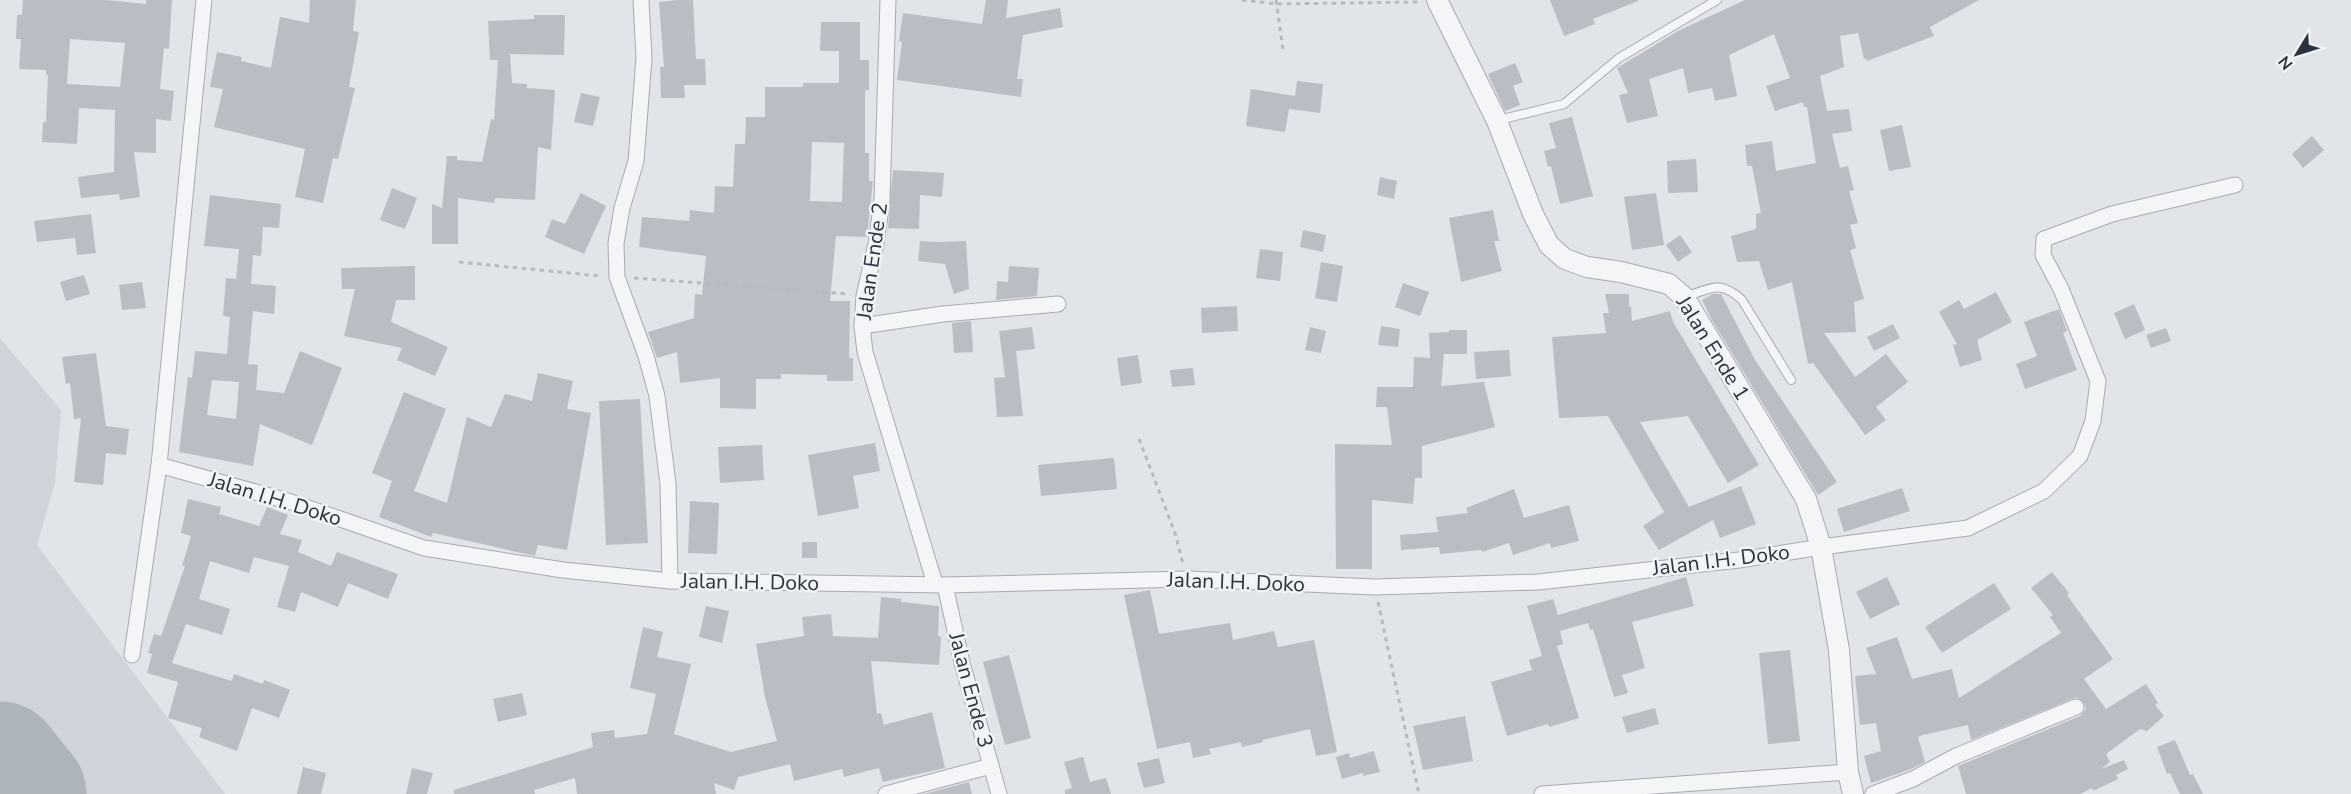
<svg xmlns="http://www.w3.org/2000/svg" width="2351" height="794" font-family="'Nunito Sans',sans-serif">
<style>
.built{fill:#cfd4da}
.lines{fill:none;stroke-linecap:round;stroke-linejoin:round}
.runway{stroke:#aeb4bc;stroke-width:123}
.building{fill:#b9bec5;fill-rule:evenodd}
.service-casing{stroke:#a7abb2;stroke-width:10}
.minor-casing{stroke:#a7abb2;stroke-width:17}
.tertiary-casing{stroke:#a7abb2;stroke-width:22}
.path{stroke:#b7bbc0;stroke-width:3;stroke-dasharray:4.5 4.5;stroke-linecap:butt}
.service{stroke:#f3f5f7;stroke-width:8}
.minor{stroke:#f3f5f7;stroke-width:15}
.tertiary{stroke:#f3f5f7;stroke-width:20}
.labels{text-anchor:middle;dominant-baseline:central;stroke-width:5;stroke-linejoin:round;paint-order:stroke}
.street-label{font-size:21px;fill:#2b333e;stroke:#f0f3f6}
</style>
<rect width="100%" height="100%" fill="#e1e4e8"/>
<!-- built -->
<polygon class="built" points="0,338 61,410 55,482 37,545 225,794 0,794"/>
<g class="lines">
<!-- runway -->
<polyline class="runway" points="0,763 25,794"/>
</g>
<!-- building -->
<g class="building">
<path d="M23,0H106L146,4V0H172L169,49L164,48L160,89L174,91L171,121L156,119V153L134,152L140,197L120,200L119,194L81,198L78,177L114,172L115,110L79,108L77,144L42,142L43,122H46L48,75H46V70L19,69L21,39H16L17,15H22ZM70,39L125,43L120,87L67,84Z"/>
<polygon points="310,0 356,0 353,31 359,32 349,87 355,88 338,159 333,158 323,203 295,197 305,149 214,127 223,89 210,87 217,52 242,57 241,61 271,68 280,17 309,23"/>
<polygon points="677,0 693,0 696,59 705,59 706,85 684,85 685,98 661,98 660,67 664,67 659,2"/>
<polygon points="986,0 1008,0 1006,18 1060,8 1063,27 1023,35 1017,79 1023,79 1021,97 897,80 902,42 899,41 903,13 982,24"/>
<polygon points="1550,0 1638,0 1638,1 1593,19 1595,24 1564,36"/>
<polygon points="1745,0 1979,0 1930,27 1934,36 1867,61 1866,58 1864,59 1858,33 1840,36 1844,67 1820,76 1827,111 1849,109 1852,131 1832,134 1840,168 1848,166 1854,190 1849,191 1858,223 1850,225 1856,248 1850,250 1864,299 1854,302 1856,332 1824,333 1855,377 1886,354 1908,382 1876,407 1886,420 1865,435 1813,363 1808,364 1792,282 1768,290 1759,261 1737,262 1731,236 1756,229 1756,214 1761,213 1752,166 1747,166 1745,145 1772,141 1776,171 1816,163 1807,107 1804,107 1803,102 1775,111 1766,86 1790,78 1774,34 1729,55 1737,96 1715,101 1712,88 1688,93 1683,68 1649,79 1658,116 1627,123 1619,95 1628,93 1617,68 1678,31"/>
<polygon points="534,15 565,15 564,55 510,54 512,83 527,84 527,88 555,90 551,150 538,147 535,200 495,198 494,203 458,198 458,244 432,244 432,204 442,208 447,156 457,156 457,160 482,162 491,119 494,120 498,60 490,60 488,21 534,19"/>
<path d="M821,22H860V60H869V90H865V153H869V181H873L867,237L836,236L830,301H850L849,358H853V381H827V375L781,374V379H756V409L720,408V378L680,383L677,352L657,358L648,332L694,318L695,294L702,295L706,256L639,247L642,217L689,221L690,210L714,213L715,186L733,187L735,144H745L746,117H765V87H803V83H839V51H820ZM812,142L844,143L842,202L810,201Z"/>
<polygon points="1515,63 1523,82 1513,86 1520,105 1505,111 1488,74"/>
<polygon points="1297,81 1323,84 1320,113 1289,109 1285,132 1246,126 1251,89 1295,96"/>
<polygon points="581,93 600,97 593,126 574,122"/>
<polygon points="1572,117 1593,196 1560,204 1551,166 1548,167 1544,151 1556,148 1549,123"/>
<polygon points="1902,125 1911,167 1889,171 1880,130"/>
<polygon points="2312,136 2324,150 2303,168 2292,154"/>
<polygon points="1696,159 1698,192 1668,193 1667,161"/>
<polygon points="893,170 944,173 942,197 920,195 919,229 888,228"/>
<polygon points="1380,177 1397,181 1394,199 1377,195"/>
<polygon points="392,188 417,198 405,229 380,220"/>
<polygon points="581,193 606,206 584,254 545,237 552,219 565,224"/>
<polygon points="1656,193 1664,245 1632,250 1624,197"/>
<path d="M210,195L281,204L279,228L263,227L261,256L253,255L251,284L276,286L274,314L253,311L248,364L258,365L256,390L284,393L300,351L342,368L312,445L260,424L253,466L179,452L188,377L192,378L195,351L227,354L230,317L223,316L226,278L236,279L239,249L204,246ZM212,380L239,382L236,419L207,415Z"/>
<polygon points="1493,210 1499,241 1494,241 1502,271 1461,282 1449,218"/>
<polygon points="91,214 96,253 77,255 75,238 37,242 34,221"/>
<polygon points="1303,230 1326,235 1323,252 1300,247"/>
<polygon points="1680,235 1692,252 1678,262 1666,245"/>
<polygon points="920,241 938,242 966,241 969,289 954,294 945,264 918,261"/>
<polygon points="1260,249 1283,252 1280,281 1256,278"/>
<polygon points="1321,262 1343,266 1337,302 1315,298"/>
<polygon points="415,266 415,300 396,300 391,322 448,347 435,376 397,360 402,348 344,336 355,289 342,289 341,268"/>
<polygon points="1009,266 1039,268 1037,296 996,300 997,281 1008,282"/>
<polygon points="84,275 90,294 66,301 60,282"/>
<polygon points="142,282 146,308 122,310 119,285"/>
<polygon points="1403,283 1429,292 1420,316 1395,307"/>
<polygon points="1996,292 2012,322 1977,340 1982,360 1960,367 1953,345 1957,344 1939,312 1959,300 1964,309"/>
<polygon points="1605,294 1629,294 1629,307 1631,306 1632,321 1670,311 1673,322 1759,465 1728,483 1688,416 1640,422 1689,507 1741,486 1756,524 1720,538 1713,520 1659,550 1643,526 1664,512 1608,416 1559,418 1552,337 1606,333 1603,313 1609,313"/>
<polygon points="1713,294 1721,294 1755,360 1837,482 1818,495 1712,320 1702,300"/>
<polygon points="2134,304 2145,330 2125,339 2114,313"/>
<polygon points="1237,306 1238,331 1202,333 1201,308"/>
<polygon points="2059,309 2067,331 2063,333 2077,370 2025,389 2016,364 2037,356 2024,322"/>
<polygon points="971,321 973,352 954,353 952,323"/>
<polygon points="1893,324 1900,338 1874,351 1867,337"/>
<polygon points="1381,326 1400,329 1398,347 1378,345"/>
<polygon points="1032,327 1035,349 1016,351 1023,416 997,417 994,378 1005,377 999,331"/>
<polygon points="1310,327 1326,331 1321,353 1305,350"/>
<polygon points="2166,328 2171,341 2151,348 2146,335"/>
<polygon points="1449,330 1467,330 1467,354 1444,354 1441,386 1484,382 1495,427 1422,446 1422,478 1415,478 1413,504 1372,500 1372,569 1336,569 1335,444 1392,445 1387,407 1376,407 1377,387 1413,387 1414,357 1430,358 1429,333 1449,332"/>
<polygon points="1509,350 1511,376 1476,379 1474,352"/>
<polygon points="96,353 106,426 129,429 126,455 106,453 103,485 74,482 81,418 74,419 70,383 66,384 62,357"/>
<polygon points="1138,355 1142,383 1121,386 1117,358"/>
<polygon points="1193,368 1195,385 1172,387 1170,370"/>
<polygon points="538,373 573,381 567,409 591,413 567,550 538,545 535,556 433,533 431,537 379,517 392,481 372,473 404,392 446,409 414,491 447,503 467,417 491,427 505,394 532,401"/>
<polygon points="640,399 648,543 606,545 599,401"/>
<polygon points="875,443 880,471 853,476 859,508 818,516 808,455"/>
<polygon points="762,445 764,480 720,483 718,447"/>
<polygon points="1114,458 1117,489 1041,496 1038,465"/>
<polygon points="1902,488 1910,511 1844,532 1837,509"/>
<polygon points="1514,489 1524,518 1569,505 1579,541 1551,548 1550,543 1513,555 1509,543 1482,552 1481,550 1440,554 1439,547 1401,550 1400,535 1438,532 1436,517 1468,513 1466,508"/>
<polygon points="188,499 221,507 219,514 259,526 267,507 288,515 280,534 302,540 298,552 331,566 337,552 398,574 388,599 348,583 338,607 301,592 295,612 277,607 289,566 254,557 249,573 210,561 199,599 230,609 222,635 186,624 172,663 232,681 234,674 263,684 264,680 290,690 279,718 252,708 237,751 199,737 202,728 168,718 178,682 147,673 152,654 148,653 154,634 161,636 185,566 182,566 191,536 181,533"/>
<polygon points="690,501 719,503 717,554 688,553"/>
<rect x="802" y="542" width="15" height="16"/>
<polygon points="2052,572 2069,593 2067,595 2113,659 2084,679 2106,709 2146,684 2158,703 2155,705 2164,716 2147,731 2140,729 2106,754 2110,762 2101,769 2124,760 2128,769 2116,775 2118,779 2093,791 2092,788 2080,794 1966,794 1958,766 2080,716 2086,709 2085,704 2077,697 1971,740 1968,725 1923,735 1918,737 1925,762 1909,770 1871,783 1864,756 1881,751 1876,723 1860,725 1855,676 1876,674 1866,648 1897,637 1912,679 1952,669 1959,698 2061,633 2050,617 2053,615 2031,588"/>
<polygon points="1686,577 1694,606 1632,622 1645,668 1622,675 1628,693 1614,697 1593,629 1590,630 1588,623 1560,631 1563,644 1557,646 1579,718 1549,727 1548,724 1507,736 1491,682 1532,670 1529,660 1542,656 1527,606 1553,599 1558,615"/>
<polygon points="1887,577 1900,604 1870,619 1856,592"/>
<polygon points="1994,583 2011,609 1942,653 1925,627"/>
<polygon points="1150,590 1159,634 1230,623 1233,640 1274,631 1278,647 1314,640 1337,752 1316,756 1310,729 1262,740 1263,742 1242,747 1241,742 1209,749 1211,754 1193,758 1190,742 1157,749 1124,595"/>
<polygon points="881,597 901,599 901,602 939,606 938,636 941,637 939,665 871,661 877,714 881,713 884,725 932,712 945,768 883,782 879,768 844,777 842,769 794,781 790,764 738,777 734,790 714,783 716,794 577,794 575,778 534,790 535,794 454,794 454,790 593,747 591,733 614,730 615,738 647,734 656,694 630,688 643,627 663,632 657,657 691,664 674,734 731,752 777,741 765,697 756,644 804,636 802,617 831,614 833,636 878,638"/>
<polygon points="706,606 729,611 722,643 699,637"/>
<polygon points="1790,650 1800,741 1768,744 1759,653"/>
<polygon points="1009,655 1031,738 1005,745 983,662"/>
<polygon points="522,693 527,715 498,722 493,699"/>
<polygon points="1655,708 1659,724 1627,733 1622,717"/>
<polygon points="1465,716 1473,761 1423,770 1413,726"/>
<polygon points="2175,740 2190,775 2193,774 2203,794 2180,794 2170,773 2167,774 2157,747"/>
<polygon points="1374,751 1380,772 1363,776 1363,773 1342,779 1336,757 1349,753 1350,758"/>
<polygon points="1083,757 1090,782 1106,778 1111,794 1065,794 1065,790 1072,788 1064,762"/>
<polygon points="1159,758 1165,783 1144,788 1137,763"/>
<polygon points="303,767 326,773 321,794 297,794"/>
<polygon points="412,768 433,773 427,794 406,794"/>
<polygon points="969,782 972,794 924,794"/>
</g>
<g class="lines">
<!-- service casing -->
<g class="service-casing">
<g id="service">
<polyline points="1499,120 1564,104 1619,58 1717,0"/>
<path d="M1685,297C1712,288 1720,280 1742,300L1791,380"/>
</g>
</g>
<!-- minor casing -->
<g class="minor-casing">
<g id="minor">
<polyline points="204,0 159,465 291,502 424,548 563,570 670,581 945,585 1187,579 1375,587 1538,582 1739,560 1821,547 1968,528 2044,491 2080,456 2093,421 2098,381 2061,289 2043,255 2044,239 2112,214 2235,185"/>
<polyline points="641,0 644,58 636,161 622,208 616,243 617,277 646,356 657,396 668,484 670,581"/>
<polyline points="888,0 882,200 876,244 864,296 862,326 865,352 935,584"/>
<polyline points="862,326 943,314 1058,304"/>
<polyline points="945,585 962,663 999,794"/>
<polyline points="132,655 159,465"/>
<polyline points="886,794 991,766"/>
<polyline points="1542,794 1848,772"/>
<polyline points="1873,794 1913,779 1956,756 2076,707"/>
</g>
</g>
<!-- tertiary casing -->
<g class="tertiary-casing">
<polyline id="tertiary" points="1437,0 1497,121 1533,214 1549,245 1565,259 1587,267 1621,272 1669,284 1684,297 1806,499 1821,547 1839,650 1848,772 1853,794"/>
</g>
<!-- path -->
<g class="path">
<polyline points="1242,0 1277,4 1420,2"/>
<polyline points="1276,0 1283,50"/>
<polyline points="459,262 600,276"/>
<polyline points="634,278 849,294"/>
<polyline points="1139,439 1175,533 1183,564"/>
<polyline points="1378,602 1419,794"/>
</g>
<!-- service -->
<use href="#service" class="service"/>
<!-- minor -->
<use href="#minor" class="minor"/>
<!-- tertiary -->
<use href="#tertiary" class="tertiary"/>
</g>
<g class="labels">
<!-- street labels -->
<g class="street-label">
<text transform="translate(872 261) rotate(-82)">Jalan Ende 2</text>
<text transform="translate(1713 348) rotate(58)">Jalan Ende 1</text>
<text transform="translate(275 499) rotate(17)">Jalan I.H. Doko</text>
<text transform="translate(1721 560) rotate(-7)">Jalan I.H. Doko</text>
<text transform="translate(750 582) rotate(1)">Jalan I.H. Doko</text>
<text transform="translate(1236 582) rotate(2)">Jalan I.H. Doko</text>
<text transform="translate(971 690) rotate(75)">Jalan Ende 3</text>
</g>
</g>
<!-- north arrow -->
<g transform="translate(2297 54) rotate(232)" stroke="#f0f3f6" stroke-width="4.5" paint-order="stroke">
<path d="M0-4.5L10 22L0 15L-10 22Z" fill="#2b333e"/>
<text y="-9" font-size="16" font-weight="bold" text-anchor="middle" fill="#2b333e">N</text>
</g>
</svg>
